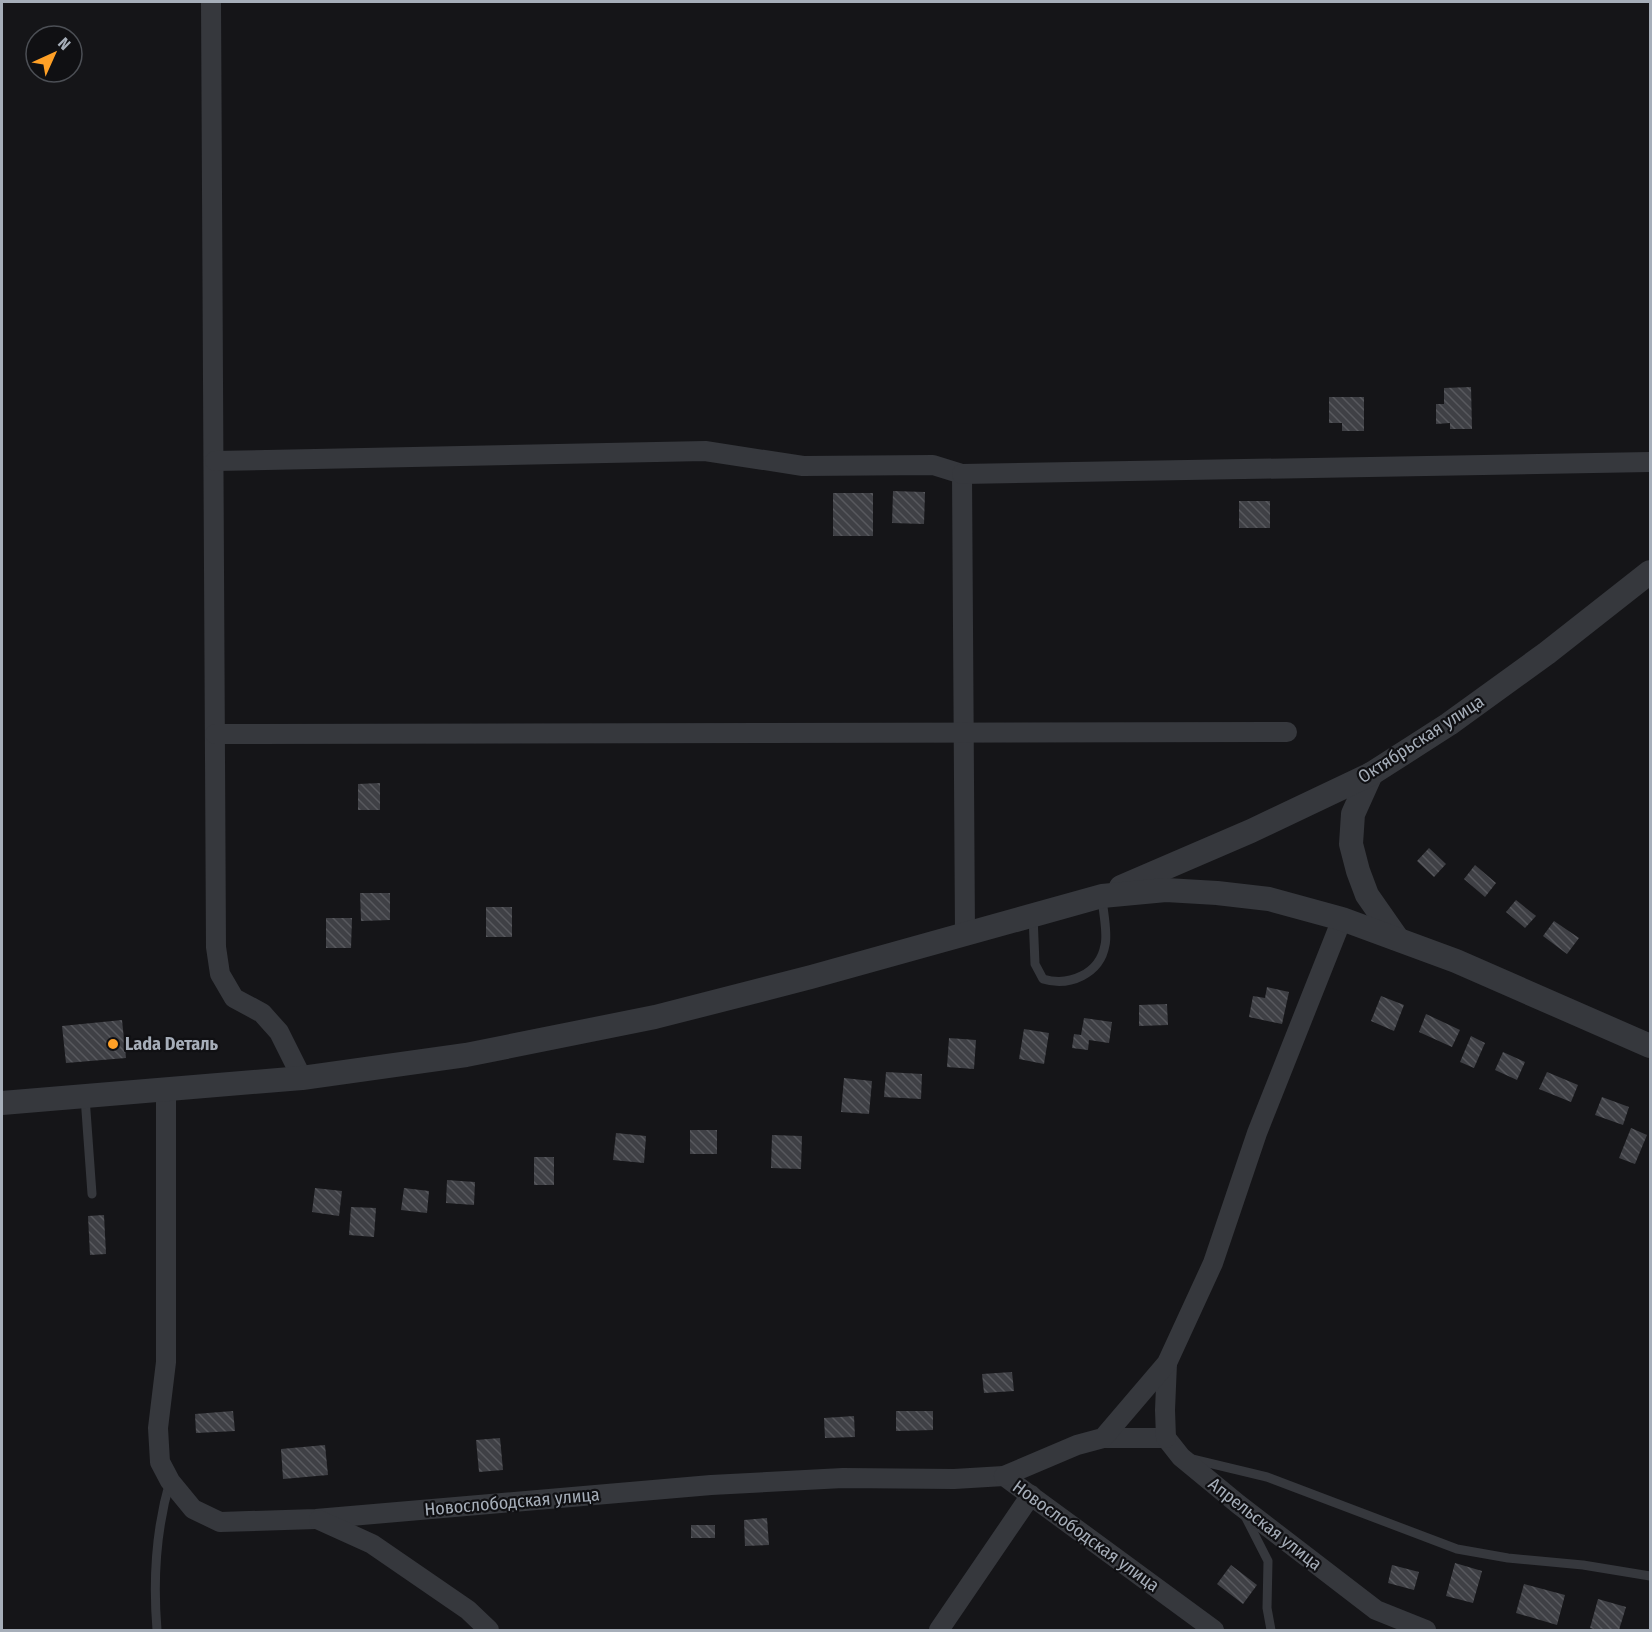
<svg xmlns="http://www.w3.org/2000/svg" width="1652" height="1632" font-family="'Fira Sans Condensed',sans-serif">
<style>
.building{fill:url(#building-back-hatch)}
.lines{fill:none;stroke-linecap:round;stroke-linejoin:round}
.service{stroke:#36383d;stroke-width:9}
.minor{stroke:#36383d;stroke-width:20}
.tertiary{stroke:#36383d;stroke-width:24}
.poi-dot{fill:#ffa026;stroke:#101013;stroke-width:2}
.labels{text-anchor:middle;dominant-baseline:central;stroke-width:4.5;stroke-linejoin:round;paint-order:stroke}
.street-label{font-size:18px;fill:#a6aeb9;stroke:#101013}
.poi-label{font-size:18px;font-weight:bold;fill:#a6aeb9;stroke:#101013;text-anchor:start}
</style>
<defs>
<pattern id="building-back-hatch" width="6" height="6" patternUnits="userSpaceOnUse" patternTransform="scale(1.5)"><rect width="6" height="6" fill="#3f4045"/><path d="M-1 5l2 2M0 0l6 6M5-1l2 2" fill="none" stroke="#58595e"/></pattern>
</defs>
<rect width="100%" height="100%" fill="#151518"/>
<!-- building -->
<g class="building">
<polygon points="1471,387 1472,429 1450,429 1450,423 1436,424 1436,404 1444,404 1444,388"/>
<polygon points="1329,397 1364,397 1364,431 1342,431 1342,423 1329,423"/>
<polygon points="893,491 925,492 924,524 892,523"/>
<rect x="833" y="493" width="40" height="43"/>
<rect x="1239" y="501" width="31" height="27"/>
<polygon points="380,783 380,810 358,810 358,784"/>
<polygon points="1429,848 1446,864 1434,877 1417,861"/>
<polygon points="1475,865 1496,883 1485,897 1464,879"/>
<polygon points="360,893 390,893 390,920 361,921"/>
<polygon points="1516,900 1536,916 1525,928 1506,912"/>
<rect x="486" y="907" width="26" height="30"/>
<polygon points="326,918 352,918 351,948 326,948"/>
<polygon points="1554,921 1579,938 1567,954 1543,936"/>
<polygon points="1267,987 1289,992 1282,1024 1249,1017 1253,996 1265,998"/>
<polygon points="1381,996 1404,1005 1394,1031 1371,1021"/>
<polygon points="1167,1004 1168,1025 1139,1026 1139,1005"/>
<polygon points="1426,1014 1460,1030 1452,1047 1419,1032"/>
<polygon points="1084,1018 1112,1022 1109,1043 1089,1040 1088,1050 1072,1048 1074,1034 1081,1035"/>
<polygon points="122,1020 126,1058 66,1063 62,1026"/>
<polygon points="1024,1029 1049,1033 1044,1064 1019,1059"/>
<polygon points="1471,1036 1485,1043 1474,1068 1460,1062"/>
<polygon points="949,1038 976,1040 974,1069 947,1067"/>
<polygon points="1503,1052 1525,1062 1517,1080 1495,1070"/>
<polygon points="886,1072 922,1074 921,1099 884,1097"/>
<polygon points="1547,1072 1578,1085 1571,1102 1539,1089"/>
<polygon points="844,1078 872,1081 869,1114 841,1112"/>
<polygon points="1602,1097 1629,1107 1623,1125 1595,1115"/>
<polygon points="1631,1128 1647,1135 1635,1164 1619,1158"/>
<rect x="690" y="1130" width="27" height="24"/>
<polygon points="616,1133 646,1136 644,1163 613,1160"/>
<polygon points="772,1135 802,1136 801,1169 771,1168"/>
<rect x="534" y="1157" width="20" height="28"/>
<polygon points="447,1180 475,1182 474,1205 446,1203"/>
<polygon points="315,1188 342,1191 339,1216 312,1212"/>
<polygon points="404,1188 429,1191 427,1213 401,1210"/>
<polygon points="351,1207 376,1208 374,1237 349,1235"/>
<polygon points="104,1215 106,1254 90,1255 88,1216"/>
<polygon points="1012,1372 1014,1391 984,1393 982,1374"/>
<polygon points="233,1411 235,1431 196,1433 195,1414"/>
<polygon points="896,1411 933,1411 933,1430 896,1431"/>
<polygon points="854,1416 855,1437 825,1438 824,1418"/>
<polygon points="500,1438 503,1470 479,1472 476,1440"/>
<polygon points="325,1445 328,1475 283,1479 281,1449"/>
<polygon points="767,1518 769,1545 745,1546 744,1520"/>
<rect x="691" y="1525" width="24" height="13"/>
<polygon points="1455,1563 1482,1571 1473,1603 1446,1596"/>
<polygon points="1231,1565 1257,1585 1243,1604 1217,1584"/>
<polygon points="1392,1565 1419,1572 1414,1590 1388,1583"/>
<polygon points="1524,1584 1565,1595 1557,1625 1516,1613"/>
<polygon points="1598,1599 1626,1607 1619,1630 1597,1630 1590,1628"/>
</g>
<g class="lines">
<!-- service -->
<g class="service">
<path d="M1033,915L1035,964L1043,979C1069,987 1100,974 1105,945C1108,933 1103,911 1102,898"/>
<polyline points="85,1097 92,1194"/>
<polyline points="1192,1459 1267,1477 1457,1549 1508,1558 1583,1565 1650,1576"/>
<polyline points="1244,1514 1268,1561 1267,1608 1271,1630"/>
<path d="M157,1630C153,1581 156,1529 170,1481"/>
</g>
<!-- minor -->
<g class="minor">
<polyline points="211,2 216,947 220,974 234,998 262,1013 279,1032 302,1078"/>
<polyline points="215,461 705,451 803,466 933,465 962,474 965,933"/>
<polyline points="962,474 1650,462"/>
<polyline points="215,734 1287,732"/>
<polyline points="166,1090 166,1362 158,1428 160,1462 170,1481 193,1509 220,1522 316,1519 711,1485 843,1478 954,1479 1004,1476 1214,1630"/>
<polyline points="1103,1438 1166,1438 1181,1457 1238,1504 1376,1610 1426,1630"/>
<polyline points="1166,1438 1165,1410 1167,1363"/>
<polyline points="1004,1476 1077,1445 1103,1438 1167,1363 1213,1263 1257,1133 1342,919"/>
<polyline points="319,1520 372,1544 468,1610 489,1630"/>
<polyline points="939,1630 1031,1495"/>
</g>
<!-- tertiary -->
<g class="tertiary">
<polyline points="1371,774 1353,814 1351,844 1358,871 1367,895 1397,938"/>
<polyline points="1121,887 1251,831 1371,774 1449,724 1547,653 1650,572"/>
<polyline points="2,1103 302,1078 466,1055 655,1017 811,977 1102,896 1166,890 1217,893 1269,899 1342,919 1456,961 1650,1046"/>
</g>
</g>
<!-- markers -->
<circle class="poi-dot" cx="113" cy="1044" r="6"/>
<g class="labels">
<!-- street labels -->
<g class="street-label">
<text transform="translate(1421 739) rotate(-33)">Октябрьская улица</text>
<text transform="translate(512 1502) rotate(-5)">Новослободская улица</text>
<text transform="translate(1265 1524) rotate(38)">Апрельская улица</text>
<text transform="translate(1086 1536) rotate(36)">Новослободская улица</text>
</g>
<!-- poi labels -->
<g class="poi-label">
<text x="125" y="1044">Lada Dеталь</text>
</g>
</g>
<!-- border -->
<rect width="1652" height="1632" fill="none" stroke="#a6aeb9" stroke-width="6"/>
<!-- north arrow -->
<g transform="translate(54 54) rotate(45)"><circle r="28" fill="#101013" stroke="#4c4f55" stroke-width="1.5"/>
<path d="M0-4.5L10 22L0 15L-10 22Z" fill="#ffa026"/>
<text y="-9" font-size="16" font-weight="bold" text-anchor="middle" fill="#a6aeb9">N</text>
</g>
</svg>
